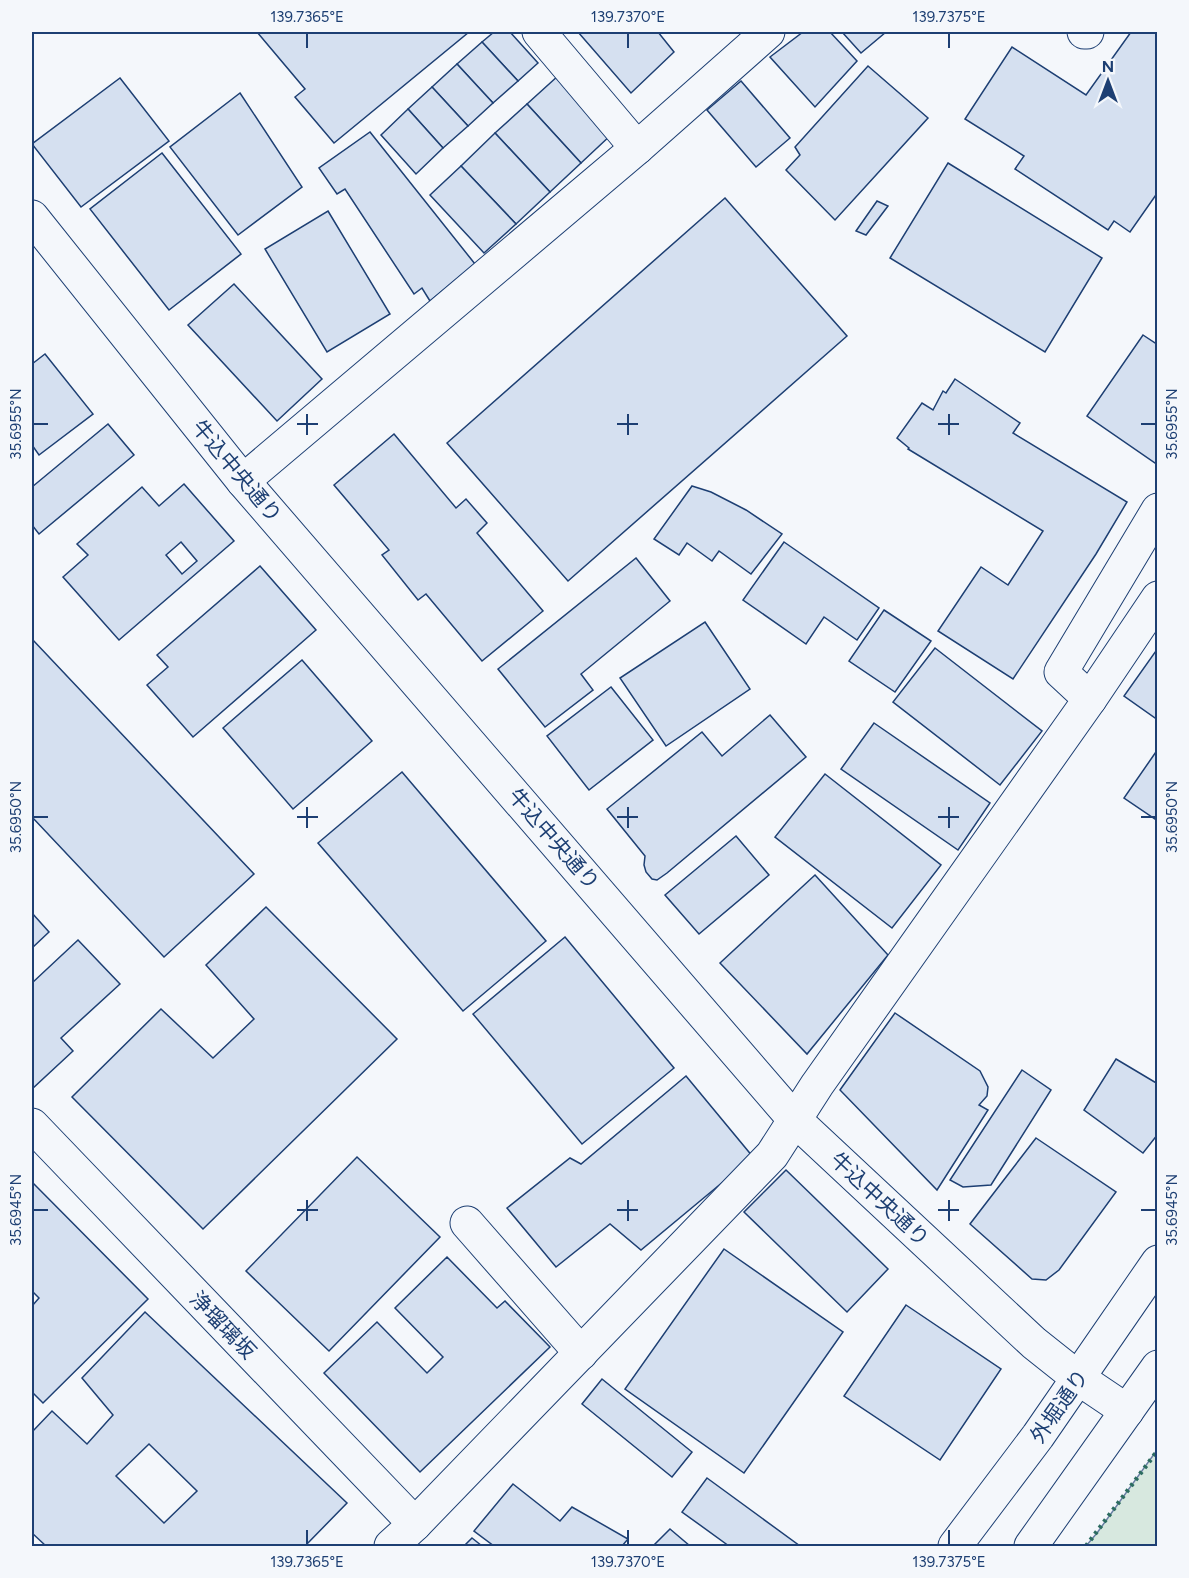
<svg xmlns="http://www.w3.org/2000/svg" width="1189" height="1578" font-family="Figtree,'Noto Sans JP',sans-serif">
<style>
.green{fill:#d7e8df;stroke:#687fa3;stroke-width:1.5}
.building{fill:#d5e0f0;stroke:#1d3f73;stroke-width:1.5;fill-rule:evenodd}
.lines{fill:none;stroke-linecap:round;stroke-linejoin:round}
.minor-casing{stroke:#1d3f73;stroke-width:35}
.major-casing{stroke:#1d3f73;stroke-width:35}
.minor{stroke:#f4f7fb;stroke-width:33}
.major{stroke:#f4f7fb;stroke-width:33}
.hedge{stroke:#2c6c60;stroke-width:4.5;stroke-dasharray:3 4.5;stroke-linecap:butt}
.ticks{fill:none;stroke:#1d3f73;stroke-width:2}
.labels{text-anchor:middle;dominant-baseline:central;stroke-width:4.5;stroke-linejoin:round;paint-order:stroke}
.street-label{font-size:21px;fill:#1d3f73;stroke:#f4f7fb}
.neatline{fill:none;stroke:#1d3f73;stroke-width:2}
.ticks-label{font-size:15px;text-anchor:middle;fill:#1d3f73}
</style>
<rect width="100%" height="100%" fill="#f4f7fb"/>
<!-- green -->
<polygon class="green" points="1157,1450 1157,1546 1086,1546 1097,1533"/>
<!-- building -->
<g class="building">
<polygon points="257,32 469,32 334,143 295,97 305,89"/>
<polygon points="494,32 510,32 538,63 518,81 482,42"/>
<polygon points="578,32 658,32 674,52 631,93"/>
<polygon points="803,32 830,32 857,61 815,107 770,57"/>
<polygon points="842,32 886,32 861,53"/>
<polygon points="1131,32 1158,32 1158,192 1130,232 1114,221 1108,230 1015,169 1024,156 965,119 1012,47 1086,95"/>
<polygon points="482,42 518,81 493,103 457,64"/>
<polygon points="457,64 493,103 468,126 432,87"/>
<polygon points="868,66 928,118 835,220 786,170 800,155 795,147"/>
<polygon points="559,75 613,133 581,163 527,104"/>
<polygon points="120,78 169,141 81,207 32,144"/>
<polygon points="741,81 790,138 756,167 707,110"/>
<polygon points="432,87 468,126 443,148 408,109"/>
<polygon points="240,93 302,187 238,235 170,147"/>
<polygon points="527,104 581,163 550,192 495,133"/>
<polygon points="408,109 443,148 416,174 381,135"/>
<polygon points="370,132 475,264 430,301 422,288 414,294 345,189 337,194 319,168"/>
<polygon points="495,133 550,192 516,224 461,166"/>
<polygon points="162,153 241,254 169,310 90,209"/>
<polygon points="948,163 1102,258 1045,352 890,258"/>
<polygon points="461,166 516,224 484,253 430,195"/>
<polygon points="725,198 847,336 568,581 447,443"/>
<polygon points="877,201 888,206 866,235 856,231"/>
<polygon points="328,211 390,314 327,352 265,249"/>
<polygon points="234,284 322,379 277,421 188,325"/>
<polygon points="1143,335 1158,345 1158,465 1087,416"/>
<polygon points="45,354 93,414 39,455 32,445 32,364"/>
<polygon points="955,379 1020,423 1013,433 1127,502 1096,554 1013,679 938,631 981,567 1008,585 1043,531 908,449 909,448 897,438 922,403 933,410 943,391 946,393"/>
<polygon points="108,424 134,455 39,534 32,525 32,487"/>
<polygon points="394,434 456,508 466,499 487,523 477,533 543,611 482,661 426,594 418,600 382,555 389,550 334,485"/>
<path d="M184,484L234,541L119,640L63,577L88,555L77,544L142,487L159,506ZM181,542L197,561L182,574L166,555Z"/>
<polygon points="692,486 711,492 746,510 782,534 751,574 719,551 712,561 687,543 679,555 654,539"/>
<polygon points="784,542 879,608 857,640 824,617 806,644 743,600"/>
<polygon points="636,558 670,601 581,674 593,690 545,727 498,669"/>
<polygon points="260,566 316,630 193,737 147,685 168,667 157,655"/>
<polygon points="884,610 931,641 895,692 849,661"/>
<polygon points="705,622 750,689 666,746 620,678"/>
<polygon points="32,639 254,874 164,957 32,817"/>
<polygon points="935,648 1042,731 1000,785 893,702"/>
<polygon points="1158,648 1158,720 1124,696"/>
<polygon points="302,660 372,741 293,809 223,728"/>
<polygon points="611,687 653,740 589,790 547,736"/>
<polygon points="770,715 806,757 667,873 657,880 652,879 646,872 644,865 645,856 607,809 702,732 722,756"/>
<polygon points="874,723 990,803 958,850 841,769"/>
<polygon points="1158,749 1158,821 1124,798"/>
<polygon points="402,772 546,941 463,1011 318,843"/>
<polygon points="825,774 941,865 892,928 775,837"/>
<polygon points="736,836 769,875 699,934 665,895"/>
<polygon points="815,875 888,955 807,1054 720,963"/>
<polygon points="266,907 397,1039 203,1229 72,1097 161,1009 213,1058 254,1019 206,965"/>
<polygon points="32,913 49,932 32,948"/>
<polygon points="565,937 674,1068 582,1144 473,1014"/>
<polygon points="78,940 120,984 61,1038 73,1051 32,1089 32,983"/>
<polygon points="895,1013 980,1071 988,1087 987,1096 979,1105 988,1110 937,1190 840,1090"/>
<polygon points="1116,1059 1158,1084 1158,1134 1143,1153 1084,1110"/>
<polygon points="1022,1070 1051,1090 991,1185 963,1187 950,1180"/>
<polygon points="686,1076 753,1157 641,1250 610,1224 556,1267 507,1208 570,1158 581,1164"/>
<polygon points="1036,1138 1116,1192 1059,1270 1046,1280 1032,1279 970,1224"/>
<polygon points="357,1157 440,1237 329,1351 246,1271"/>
<polygon points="786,1170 888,1269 847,1312 744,1212"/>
<polygon points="32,1182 148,1299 43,1403 32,1392 32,1306 39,1298 32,1291"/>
<polygon points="724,1249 843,1332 744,1473 625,1389"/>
<polygon points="447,1257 497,1308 505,1301 550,1347 420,1472 324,1373 377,1322 427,1373 443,1357 395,1308"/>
<polygon points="906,1305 1001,1369 940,1460 844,1396"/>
<path d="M145,1312L347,1503L305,1546H46L32,1533V1432L52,1411L87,1444L113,1415L82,1378ZM149,1444L197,1491L164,1523L116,1476Z"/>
<polygon points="602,1379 692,1452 672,1477 582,1404"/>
<polygon points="707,1478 800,1546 729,1546 682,1512"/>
<polygon points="513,1484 560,1521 572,1507 628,1539 622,1546 494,1546 474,1531"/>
<polygon points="670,1529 690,1546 653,1546"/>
<polygon points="472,1538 482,1546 464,1546"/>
</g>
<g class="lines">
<!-- minor casing -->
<g class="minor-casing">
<g id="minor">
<polyline points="539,32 637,148"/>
<polyline points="1084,32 1087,32"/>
<polyline points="32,217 243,481 794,1119 1034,1343 1078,1378 1127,1411"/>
<polyline points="243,481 637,148 768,32"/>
<polyline points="1090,699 1061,672 1158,510"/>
<polyline points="32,1125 415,1524"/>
<polyline points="467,1223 581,1353"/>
<polyline points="391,1546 415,1524 772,1155 817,1085 1090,699 1158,598"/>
</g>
</g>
<!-- major casing -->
<g class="major-casing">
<g id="major">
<polyline points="955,1546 1038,1436 1158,1262"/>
<polyline points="1031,1546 1158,1367"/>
</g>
</g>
<!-- minor -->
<use href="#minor" class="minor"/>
<!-- major -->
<use href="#major" class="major"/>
<!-- hedge -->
<polyline class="hedge" points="1086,1546 1158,1450"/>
</g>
<!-- ticks -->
<path class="ticks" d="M307,33V48M628,33V48M949,33V48M307,414V435M628,414V435M949,414V435M33,424H48M297,424H318M617,424H638M938,424H959M1141,424H1156M307,807V828M628,807V828M949,807V828M33,817H48M297,817H318M617,817H638M938,817H959M1141,817H1156M307,1200V1221M628,1200V1221M949,1200V1221M33,1210H48M297,1210H318M617,1210H638M938,1210H959M1141,1210H1156M307,1530V1545M628,1530V1545M949,1530V1545"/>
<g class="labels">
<!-- street labels -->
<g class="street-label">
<text transform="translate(237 471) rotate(50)">牛込中央通り</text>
<text transform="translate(554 839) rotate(49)">牛込中央通り</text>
<text transform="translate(880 1199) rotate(43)">牛込中央通り</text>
<text transform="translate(223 1325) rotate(46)">浄瑠璃坂</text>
<text transform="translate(1059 1406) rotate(-55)">外堀通り</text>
</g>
</g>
<!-- border -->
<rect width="1189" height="1578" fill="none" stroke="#f4f7fb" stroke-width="66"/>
<!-- north arrow -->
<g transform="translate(1108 81)" stroke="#f4f7fb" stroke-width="4.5" paint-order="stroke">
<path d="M0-4.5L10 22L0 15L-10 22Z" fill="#1d3f73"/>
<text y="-9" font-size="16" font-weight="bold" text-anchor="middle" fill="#1d3f73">N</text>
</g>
<rect x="33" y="33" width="1123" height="1512" class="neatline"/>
<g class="ticks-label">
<text x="307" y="22">139.7365°E</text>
<text x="628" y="22">139.7370°E</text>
<text x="949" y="22">139.7375°E</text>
<text transform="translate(16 424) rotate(-90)" y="5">35.6955°N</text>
<text transform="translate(1172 424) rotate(-90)" y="5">35.6955°N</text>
<text transform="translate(16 817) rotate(-90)" y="5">35.6950°N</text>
<text transform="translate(1172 817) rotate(-90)" y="5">35.6950°N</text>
<text transform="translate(16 1210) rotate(-90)" y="5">35.6945°N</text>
<text transform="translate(1172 1210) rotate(-90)" y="5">35.6945°N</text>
<text x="307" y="1567">139.7365°E</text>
<text x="628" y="1567">139.7370°E</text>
<text x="949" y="1567">139.7375°E</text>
</g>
</svg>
